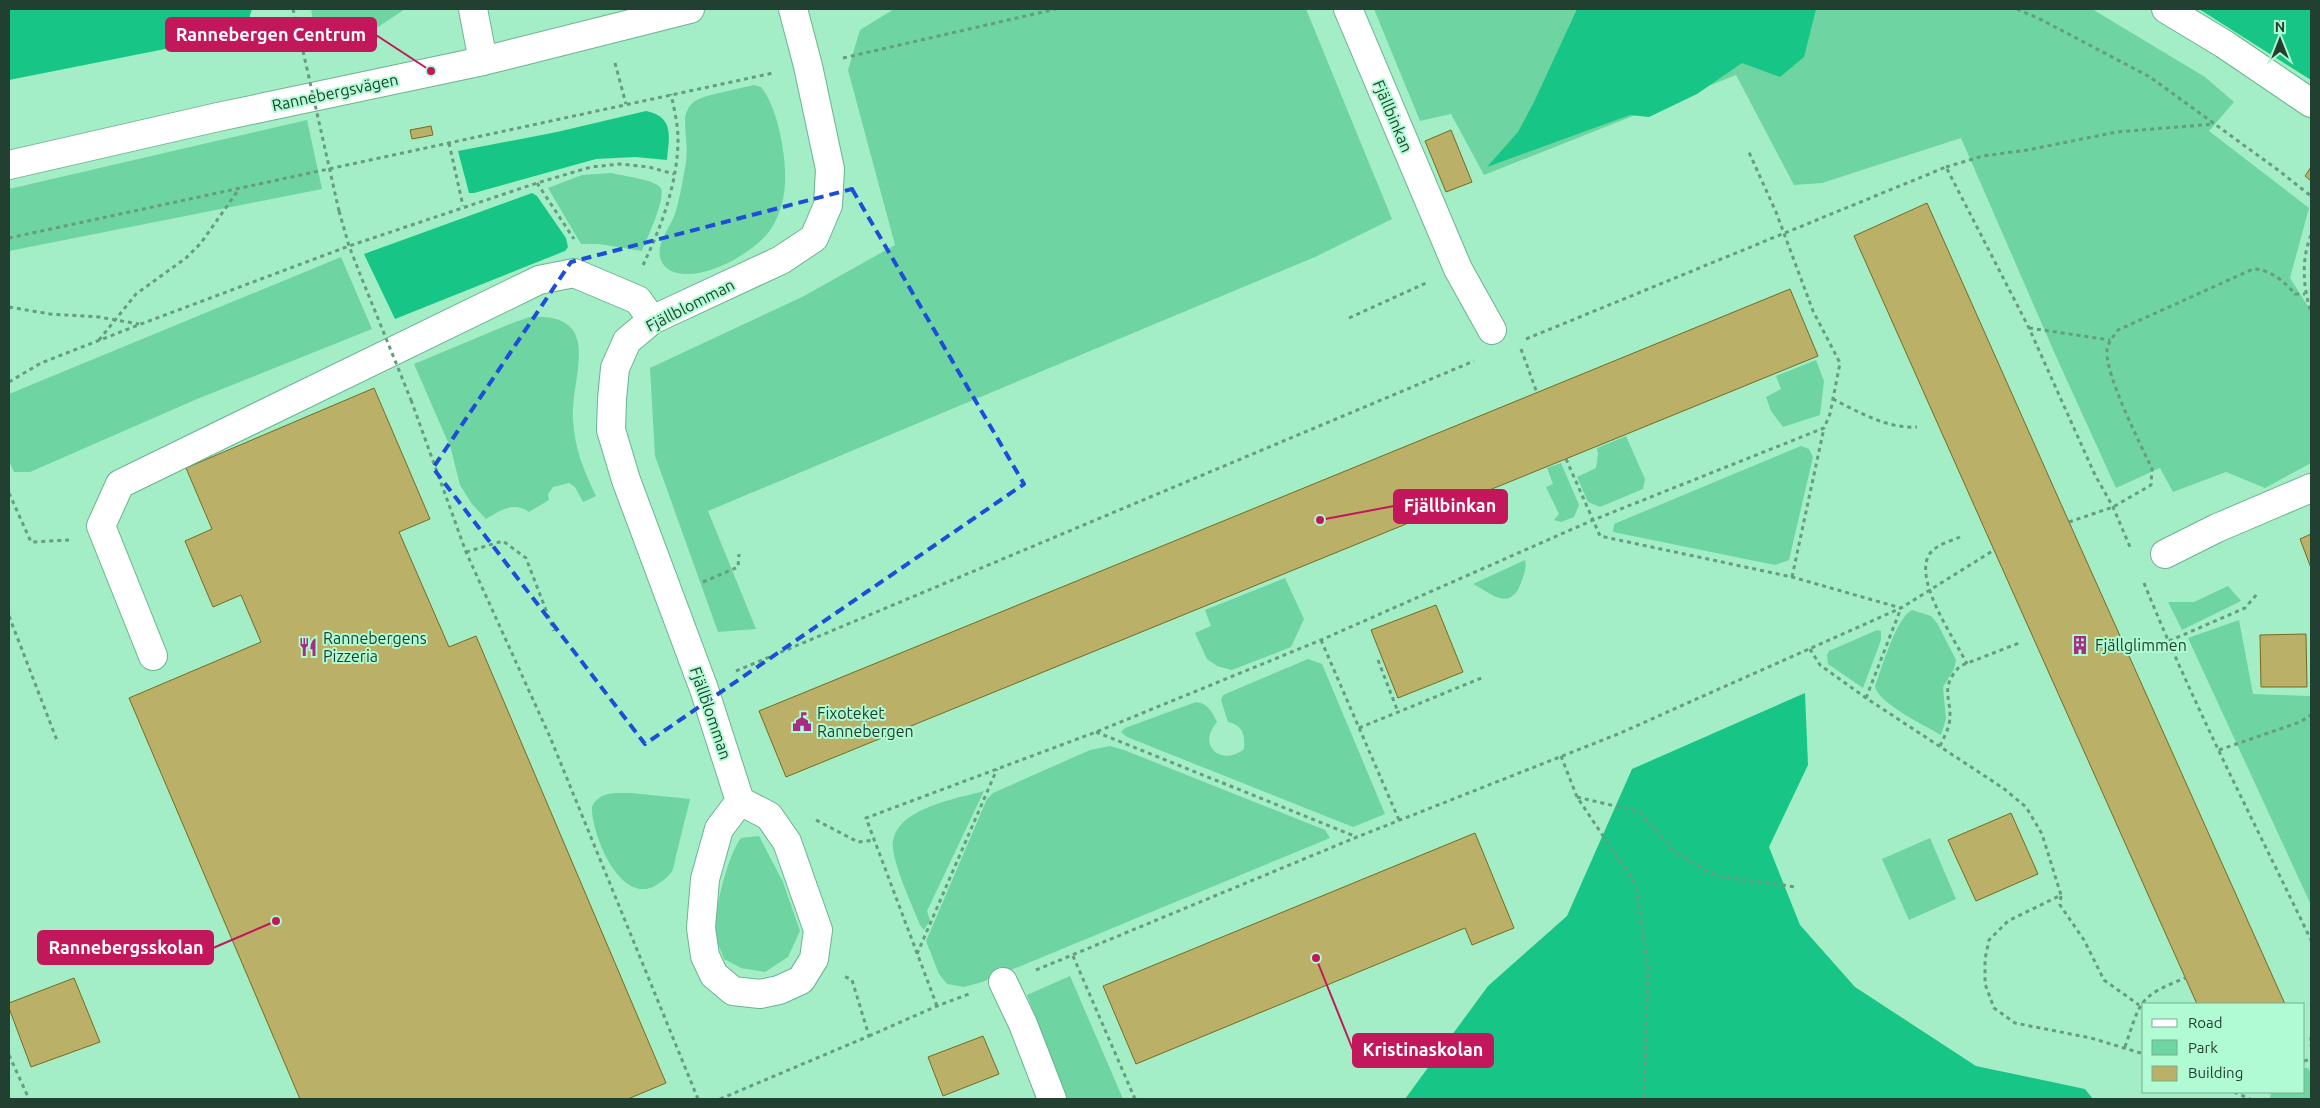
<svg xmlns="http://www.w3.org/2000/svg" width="2320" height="1108" font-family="Ubuntu,sans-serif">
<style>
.green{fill:#6dd4a2}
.forest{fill:#17c686}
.building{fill:#bab068;stroke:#766b22}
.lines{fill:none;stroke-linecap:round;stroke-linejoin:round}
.minor-casing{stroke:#6ab48f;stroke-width:30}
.path{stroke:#669c80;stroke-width:3;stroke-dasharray:4 4;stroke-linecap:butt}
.minor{stroke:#fff;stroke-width:28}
.path-bridge{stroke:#669c80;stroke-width:3;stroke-dasharray:4 4;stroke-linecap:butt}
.marked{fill:none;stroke:#1d4ed8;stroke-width:4;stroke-dasharray:10 6;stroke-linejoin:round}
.labels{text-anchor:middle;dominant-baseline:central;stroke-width:4;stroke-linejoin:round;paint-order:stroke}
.street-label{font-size:16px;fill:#214031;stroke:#b0fbd3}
.poi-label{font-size:16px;fill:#214031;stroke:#b0fbd3;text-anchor:start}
.leader{fill:none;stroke:#c2185b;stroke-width:2}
.callout-dot{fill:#c2185b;stroke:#b0fbd3;stroke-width:2}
.callout{fill:#c2185b;stroke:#c2185b;stroke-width:2}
.callout-label{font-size:18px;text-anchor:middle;font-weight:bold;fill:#fff}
</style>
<rect width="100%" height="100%" fill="#a3eec6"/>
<!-- green -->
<g class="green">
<polygon points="311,9 405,9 375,29 316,39"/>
<polygon points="894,9 1306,9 1392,219 1315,257 708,511 756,629 718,632 655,456 650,368 804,296 895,245 848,70 860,30"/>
<polygon points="1374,9 2092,9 2205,77 2234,102 2209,131 2309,208 2290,278 2311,311 2311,463 2265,488 2226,472 2173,492 2160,468 2116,488 2055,354 1961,138 1822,183 1794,185 1736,75 1484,175 1451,114 1420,121"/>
<path d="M754,85L761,87C773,102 779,126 782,144C787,173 788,202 771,229C755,253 700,284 671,271C666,268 661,263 660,257C657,242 670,228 675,214C680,198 683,179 686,162C688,148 685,134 685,120C685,113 689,105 695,101C707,94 739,89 754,85Z"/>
<polygon points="307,120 322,189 9,251 9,189"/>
<path d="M611,173C623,176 652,179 660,187C668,195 646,240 642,251L599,244H581L548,188L582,175Z"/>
<polygon points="341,257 372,329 197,399 30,472 14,472 9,461 9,394"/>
<path d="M530,317C606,313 570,377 573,419C574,447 584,471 596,496L583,502L575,487L569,483L553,487L548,494L549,500L529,512C514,501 501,510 486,519L472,504L460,485L451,449L414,364L515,322Z"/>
<polygon points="1816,360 1824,381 1820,415 1783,427 1771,411 1766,397 1781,389 1776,376"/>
<polygon points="1626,436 1645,479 1643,489 1600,507 1588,502 1577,477 1596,468 1598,454 1597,448"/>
<polygon points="1801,446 1809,449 1813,457 1789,560 1775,565 1613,532 1614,524"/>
<polygon points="1561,463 1579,505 1574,517 1561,522 1554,520 1559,514 1546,487 1553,484 1547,468"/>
<path d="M1525,560C1527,568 1524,575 1521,583C1510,612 1492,594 1473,584Z"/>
<polygon points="1285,578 1304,619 1291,647 1232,670 1217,666 1207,659 1195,633 1211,626 1205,610"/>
<polygon points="2228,586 2241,601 2182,630 2168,602 2194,602"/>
<path d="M1912,610L1931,616L1937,623L1956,660L1954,669L1943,687L1946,719L1941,735C1926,726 1877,703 1875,686C1882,668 1896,618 1912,610Z"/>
<polygon points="2239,620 2253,694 2310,696 2311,672 2311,905 2188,638"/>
<polygon points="1877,630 1881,631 1881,640 1863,688 1828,664 1827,655 1829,651"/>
<path d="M1308,659L1322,664L1385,814L1353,827L1127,737L1121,732L1125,728L1196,702C1208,703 1212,712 1217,722C1196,746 1222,767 1244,749C1245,735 1243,725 1228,722L1221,700L1223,695Z"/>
<polygon points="1110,746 1124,750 1325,830 1330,838 982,982 964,987 947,984 939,974 926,941 987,799 993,793 1090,750"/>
<path d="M984,791L927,911L930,920L924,930L920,925C913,907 894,866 893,848C890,809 956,799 984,791Z"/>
<path d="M631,793L690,799C686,817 681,834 677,852C675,858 675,865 672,871C669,877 661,882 655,886C619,905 591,832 592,807C599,791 616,793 631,793Z"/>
<path d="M759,836L783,882L800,931L788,957L765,972L741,968L724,959C722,952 717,944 716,937C713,913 727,857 741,838Z"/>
<polygon points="1930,838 1956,899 1909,920 1882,859"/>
<polygon points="1070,976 1123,1099 1067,1099 1027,995"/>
<polygon points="2304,1068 2308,1068 2311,1074 2311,1099 2270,1098 2271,1092 2304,1092"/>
</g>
<!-- forest -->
<g class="forest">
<polygon points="9,9 252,9 247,25 175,47 9,80"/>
<polygon points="1577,9 1816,9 1804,57 1780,77 1742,63 1697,94 1649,117 1630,115 1487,167 1518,132 1534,102"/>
<polygon points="2199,9 2311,9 2311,80"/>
<path d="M646,111C675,117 669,137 667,160L635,157L596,159L474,193H469L458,151L557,132Z"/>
<polygon points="532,193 537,196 566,238 568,247 565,251 395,319 364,254"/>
<polygon points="1805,693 1808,765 1769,847 1800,925 1855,987 1976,1066 2085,1089 2093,1099 1405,1099 1488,986 1567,916 1632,769"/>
</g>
<!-- building -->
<g class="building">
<polygon points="431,126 433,135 412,139 410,130"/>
<polygon points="1451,130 1472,182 1446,192 1425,141"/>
<polygon points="2311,167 2311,181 2305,176"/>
<polygon points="1927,203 2069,522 2285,1004 2197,1004 1994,550 1854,236"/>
<polygon points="1790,289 1818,356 786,777 759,711"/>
<polygon points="374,388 430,519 399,532 449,647 476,636 666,1083 628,1099 300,1099 129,698 261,642 241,595 213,607 185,541 212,529 186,468"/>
<polygon points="2311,534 2311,568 2300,539"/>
<polygon points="1436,605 1463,672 1398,698 1371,630"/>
<polygon points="2306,634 2307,687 2261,687 2260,635"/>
<polygon points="2011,813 2038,874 1976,901 1948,840"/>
<polygon points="1475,833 1514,928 1472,945 1465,928 1136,1064 1103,986"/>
<polygon points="74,978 100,1042 31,1067 9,1008 9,1003"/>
<polygon points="983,1036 999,1074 943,1096 928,1057"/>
</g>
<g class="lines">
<!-- minor casing -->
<g class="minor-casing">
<g id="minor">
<polyline points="473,9 483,61"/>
<polyline points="1348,9 1458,269 1492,330"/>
<polyline points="2166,9 2224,44 2311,103"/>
<polyline points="9,165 218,117 483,61 690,9"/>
<polyline points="2165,554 2217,528 2311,488"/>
<polyline points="153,656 101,526 120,484 539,280 574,273 638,300 652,320"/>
<polyline points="740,801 719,829 705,879 701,928 705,956 714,975 733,991 760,994 779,990 801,980 814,959 818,930 787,842 769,816 740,801 704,689 626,480 611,430 612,399 615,368 627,341 652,320 781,260 814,238 828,205 830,169 808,66 793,9"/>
<polyline points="1003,982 1023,1024 1052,1099"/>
</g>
</g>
<!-- path -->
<g class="path">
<polyline points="293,9 303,51"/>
<polyline points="2017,9 2040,19 2150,77 2278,170 2311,196"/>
<polyline points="843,58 1056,9"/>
<polyline points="615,63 626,104"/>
<polyline points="449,143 463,206"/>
<polyline points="1946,167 1983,156 2027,150 2117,132 2214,124"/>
<polyline points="537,183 574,239"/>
<polyline points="339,211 349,246 362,279"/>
<path d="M2311,235C2301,260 2303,287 2311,312"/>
<polyline points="9,238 773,73"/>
<path d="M643,265C661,228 678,182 678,139C678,125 674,108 671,94"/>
<polyline points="9,307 50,314 99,317 139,324"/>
<polyline points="1349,318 1426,283"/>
<polyline points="2029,328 2110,340"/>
<polyline points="1526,339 1946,167 2029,328 2095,475 2113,507 2130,547"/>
<polyline points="99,340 136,294 186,258 201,243 239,189"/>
<polyline points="1521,349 1537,393"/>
<polyline points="9,382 41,363 141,324 349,246 537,183 591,167 620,164 649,167 674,174"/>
<path d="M1833,399C1858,412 1888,429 1917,427"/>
<polyline points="411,400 466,552 550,737 698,1099"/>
<polyline points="1566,459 1593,520 1824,428 1830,414 1840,363 1813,311 1776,212 1748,150"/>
<polyline points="9,493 31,542 69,540"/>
<path d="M2069,522L2113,507L2151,485L2152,469C2140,443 2105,375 2107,350C2108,342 2113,337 2118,330L2253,269C2270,269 2285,282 2295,294H2305"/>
<path d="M1960,537C1951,541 1939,544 1932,551C1909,575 1955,639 1967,664"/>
<polyline points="466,552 503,541 526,558 554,631"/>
<polyline points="1792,577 1824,428"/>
<polyline points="703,582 738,567 739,554"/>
<path d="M2144,583C2193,704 2254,822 2311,940"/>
<polyline points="9,616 58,743"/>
<polyline points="1321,640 1399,820"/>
<polyline points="2169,641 2245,608 2258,593"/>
<polyline points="1810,649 1820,665 1866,698 2003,788 2026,807 2042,834 2061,895 2008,921 1989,940 1985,959 1985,984 1994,1008 2015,1023 2091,1038 2144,1054"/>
<polyline points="1378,660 1398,712"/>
<polyline points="736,671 1474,361"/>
<polyline points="1866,698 1901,608"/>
<polyline points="1359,728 1484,677"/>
<polyline points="1096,732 1357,837"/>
<path d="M1940,746C1943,739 1947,732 1949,725C1954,698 1937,691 1960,666L2019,643"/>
<polyline points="2219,750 2300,722 2311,715"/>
<polyline points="1561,756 1577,797 1636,885 1648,969 1644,1099"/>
<polyline points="1577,797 1640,812 1676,853 1716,876 1796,887"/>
<polyline points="816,820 858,842 874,840"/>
<polyline points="2061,896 2060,905 2084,940 2104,980 2139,1005"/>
<polyline points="917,954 997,769"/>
<polyline points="1073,956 1135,1099"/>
<polyline points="1036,970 1357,837 1618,734 1901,608 1994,550"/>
<polyline points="937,1006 866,818 1096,732 1321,640 1593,520 1600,536 1792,577 1901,608"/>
<polyline points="869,1036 937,1006 969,994"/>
<polyline points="2311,1037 2311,1046"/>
<path d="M2125,1047C2141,1000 2138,997 2185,978"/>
<polyline points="9,1055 29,1099"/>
<polyline points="2304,1061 2311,1059"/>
<polyline points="2234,1092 2250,1099"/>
<polyline points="720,1099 869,1036 852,980 844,976"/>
</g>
<!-- minor -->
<use href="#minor" class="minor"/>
<!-- path-bridge -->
<g class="path-bridge">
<polyline points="303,51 339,211"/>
<polyline points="362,279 411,400"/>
</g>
</g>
<!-- marked area -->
<path class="marked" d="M852,189L1024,484L645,744L433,468L571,262Z"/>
<!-- icons -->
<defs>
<g id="building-bare" transform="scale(1.5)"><path d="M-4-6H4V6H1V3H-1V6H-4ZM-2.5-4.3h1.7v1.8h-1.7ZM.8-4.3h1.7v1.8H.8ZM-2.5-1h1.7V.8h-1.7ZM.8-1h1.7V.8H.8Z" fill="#a52e85" stroke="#b0fbd3" stroke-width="2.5" paint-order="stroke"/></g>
<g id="restaurant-bare" transform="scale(1.5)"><path d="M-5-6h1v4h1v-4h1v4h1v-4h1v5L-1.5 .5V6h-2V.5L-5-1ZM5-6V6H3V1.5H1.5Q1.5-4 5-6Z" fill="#a52e85" stroke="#b0fbd3" stroke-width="2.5" paint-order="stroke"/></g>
<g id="civic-bare" transform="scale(1.5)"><path d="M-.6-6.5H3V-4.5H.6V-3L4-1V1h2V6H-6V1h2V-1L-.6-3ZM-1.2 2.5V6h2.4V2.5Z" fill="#a52e85" stroke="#b0fbd3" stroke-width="2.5" paint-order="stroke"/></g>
</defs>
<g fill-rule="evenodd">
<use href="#building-bare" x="2080" y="645"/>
<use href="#restaurant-bare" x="308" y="647"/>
<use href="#civic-bare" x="802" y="722"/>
</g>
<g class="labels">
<!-- street labels -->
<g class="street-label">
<text transform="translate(335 92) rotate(-12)">Rannebergsvägen</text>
<text transform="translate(1393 116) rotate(67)">Fjällbinkan</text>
<text transform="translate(690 305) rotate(-27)">Fjällblomman</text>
<text transform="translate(711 713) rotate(71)">Fjällblomman</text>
</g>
<!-- poi labels -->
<g class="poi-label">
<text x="323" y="638">Rannebergens<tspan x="323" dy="18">Pizzeria</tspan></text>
<text x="2095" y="645">Fjällglimmen</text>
<text x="817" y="713">Fixoteket<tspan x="817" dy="18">Rannebergen</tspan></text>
</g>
</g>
<!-- callouts -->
<path class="leader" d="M431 71L376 35M1320 520L1394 506M276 921L213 948M1316 958L1353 1050"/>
<g class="callout-dot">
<circle cx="431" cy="71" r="5"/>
<circle cx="1320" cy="520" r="5"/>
<circle cx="276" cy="921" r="5"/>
<circle cx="1316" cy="958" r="5"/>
</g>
<g class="callout">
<rect x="166" y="18" width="210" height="33" rx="5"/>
<rect x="1394" y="490" width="113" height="33" rx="5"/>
<rect x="38" y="931" width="175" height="33" rx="5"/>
<rect x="1353" y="1034" width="140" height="33" rx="5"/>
</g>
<g class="callout-label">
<text x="271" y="41">Rannebergen Centrum</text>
<text x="1450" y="512">Fjällbinkan</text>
<text x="126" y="954">Rannebergsskolan</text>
<text x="1423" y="1056">Kristinaskolan</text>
</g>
<!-- border -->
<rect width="2320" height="1108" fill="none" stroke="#214031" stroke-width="20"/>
<!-- legend -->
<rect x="2142" y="1003" width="162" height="90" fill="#b0fbd3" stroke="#77b092"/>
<rect x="2152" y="1019" width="25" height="8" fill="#ffffff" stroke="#77b092"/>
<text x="2188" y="1028" font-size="15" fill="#214031">Road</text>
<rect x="2152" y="1040" width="25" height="15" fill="#6dd4a2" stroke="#77b092"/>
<text x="2188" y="1053" font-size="15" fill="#214031">Park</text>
<rect x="2152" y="1066" width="25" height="15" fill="#bab068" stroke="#77b092"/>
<text x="2188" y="1078" font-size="15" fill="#214031">Building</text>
<!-- north arrow -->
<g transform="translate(2280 40)" stroke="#b0fbd3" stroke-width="4" paint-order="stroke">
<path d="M0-4L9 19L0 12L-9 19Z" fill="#214031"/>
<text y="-8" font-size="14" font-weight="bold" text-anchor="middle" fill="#214031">N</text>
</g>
</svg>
